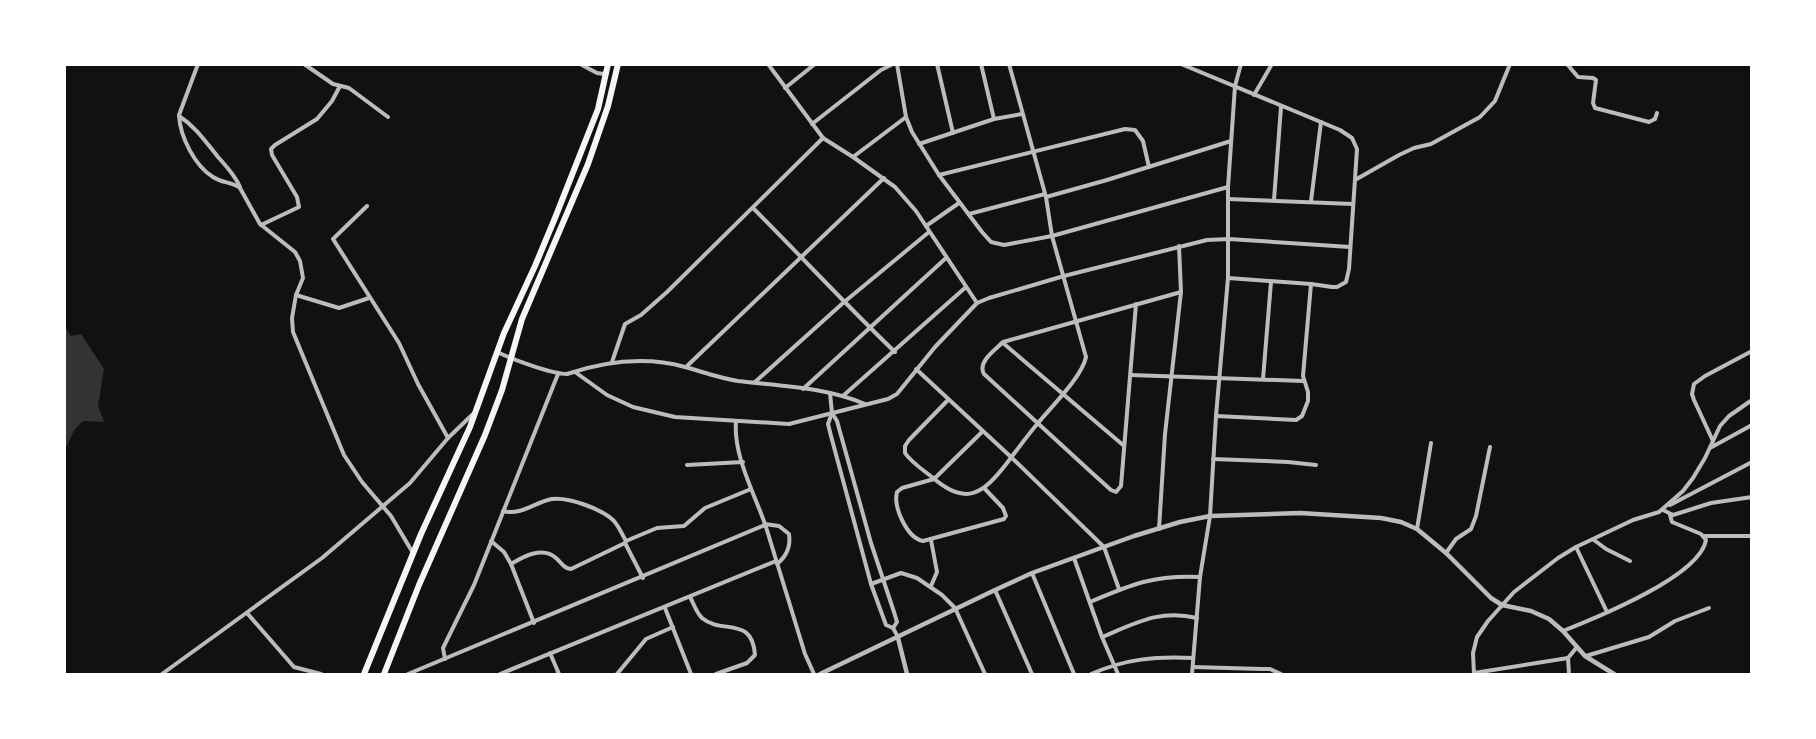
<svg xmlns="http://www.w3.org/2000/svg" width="1816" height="739" font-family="'Exo 2',sans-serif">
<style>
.water{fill:#333}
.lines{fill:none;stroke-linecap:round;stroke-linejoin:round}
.minor{stroke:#bcbcbc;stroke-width:4}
.tertiary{stroke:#bcbcbc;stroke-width:4.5}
.primary{stroke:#f5f5f5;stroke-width:6}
</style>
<rect width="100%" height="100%" fill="#111"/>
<!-- water -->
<polygon class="water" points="65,327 71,336 81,334 104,369 98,406 104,422 83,421 75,429 65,449"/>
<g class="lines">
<!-- minor -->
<g class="minor">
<path d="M198,64L179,115C180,137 195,166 213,177C222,183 232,182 240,188L260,224L295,252L300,261L303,278L296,295L292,318L293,332L344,455L362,482L391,516L413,553"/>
<polyline points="304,64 333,84 349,88 388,117"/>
<polyline points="580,64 597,73 604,74"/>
<polyline points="768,64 823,138 853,157 895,187 916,211 977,303"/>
<polyline points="897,64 906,117 912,132 939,175 982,232 991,242 1004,245 1052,236 1228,187"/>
<polyline points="937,64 953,133"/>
<polyline points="981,64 994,119"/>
<polyline points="1181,64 1340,130 1352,138 1357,149 1349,269 1346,282 1337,287 1332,287 1311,284 1228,278"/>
<polyline points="1567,64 1578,77 1593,78 1596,80 1593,103 1595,108 1649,122 1655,119 1657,113"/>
<polyline points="785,88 815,64"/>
<polyline points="1254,95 1272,64"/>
<path d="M179,116C196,127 205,141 218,157C226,166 235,175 240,187"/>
<polyline points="812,124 881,70 893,64"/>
<polyline points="919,144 994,119 1022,114"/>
<polyline points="853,157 906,117"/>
<polyline points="939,175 1125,129 1135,130 1143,141 1149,167"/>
<polyline points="1355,180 1399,155 1414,148 1431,144 1480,117 1495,101 1510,64"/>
<polyline points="1046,197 1107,180 1231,141"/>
<polyline points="1228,199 1353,204"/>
<polyline points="1274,200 1281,107"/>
<polyline points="1311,201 1321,122"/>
<polyline points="367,206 333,239 399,343 418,384 448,438"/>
<path d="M753,208C801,256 846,305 895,352"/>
<polyline points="969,214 1045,194"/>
<polyline points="261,225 299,207 297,197 272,155 271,149 275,145 317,119 332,101 340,86"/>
<polyline points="926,226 959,203"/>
<polyline points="296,295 339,308 369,298"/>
<path d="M1136,304L1121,486L1116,492L1111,490L1091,472L984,374C977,362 995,350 1003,342L1181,292"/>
<polyline points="1003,343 1123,445"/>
<path d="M497,352C512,359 551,374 567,374C606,361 645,356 685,367C703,372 719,378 738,381C781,386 825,387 865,404"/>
<polyline points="612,362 625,324 641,315 667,292 823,138"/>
<polyline points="686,367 884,178"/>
<polyline points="916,369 1011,457 1104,547 1119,589"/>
<polyline points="575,372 607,395 633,407 675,417 789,424 888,399 897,394 935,347 977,303 989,298 1064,276 1207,240 1229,239 1350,247"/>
<polyline points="1131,375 1303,381"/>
<polyline points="1263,379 1271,282"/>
<polyline points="755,382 843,303 929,232"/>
<polyline points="803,389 946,258"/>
<polyline points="830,393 832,413 828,424 831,436 871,584 886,625 893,628 898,637"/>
<polyline points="844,395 966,287"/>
<path d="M948,400L909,440L905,446V453C911,462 923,470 932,477C966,507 983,494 1007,463C1017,450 1027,436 1038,423C1051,407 1082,377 1086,357L1052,236L1046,197L1009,64"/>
<polyline points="832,413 837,421 871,543 894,612 897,622 893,628"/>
<polyline points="1216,416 1296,420 1302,416 1308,401 1308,392 1303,376 1311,284"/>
<path d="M736,421C733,456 755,494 766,527C779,569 792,612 805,654L814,674"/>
<path d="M982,432L934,479L902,488L897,492C893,507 907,538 923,541L1004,519L1006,516L1003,508L985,489"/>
<polyline points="1713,441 1694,400 1692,394 1694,384 1705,376 1752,351"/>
<polyline points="1710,448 1752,425"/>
<polyline points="1213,459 1288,462 1316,465"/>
<polyline points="687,465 743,462"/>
<polyline points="1670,505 1752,462"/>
<polyline points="1663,510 1673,515 1711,503 1752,497"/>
<path d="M503,511C521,516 535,502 552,499C569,497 602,509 614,521C619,527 622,534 626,541L625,543"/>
<path d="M765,524L779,526L789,534C791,547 787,556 777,564"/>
<polyline points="1159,529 1165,434 1181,292 1179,246"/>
<polyline points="1417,529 1431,443"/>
<polyline points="1704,536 1752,536"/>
<polyline points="931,540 937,572 931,586"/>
<polyline points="1594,540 1606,549 1630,561"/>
<polyline points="491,541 504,552 511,564"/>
<polyline points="626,541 657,528 684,526 705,508 751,489"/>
<polyline points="1576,547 1607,612"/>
<polyline points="1446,553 1456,539 1471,529 1476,516 1490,447"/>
<polyline points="1074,558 1102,637 1118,674"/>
<polyline points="1032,573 1074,674"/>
<polyline points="871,584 901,573 917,578 942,595 955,608 985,674"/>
<polyline points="995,590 1032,674"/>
<path d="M690,597C694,604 696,612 702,618C722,635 752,615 755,655L747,663L716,674"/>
<path d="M1090,602C1132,584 1154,575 1200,577"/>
<polyline points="665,608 691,674"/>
<polyline points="247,613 294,667 321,674"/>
<path d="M534,623L511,564C524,556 543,546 556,558C562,563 563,568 571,569L625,543L643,578"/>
<path d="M1563,631C1596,618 1700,576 1706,540L1701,534L1672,522L1670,515"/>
<path d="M1102,637C1136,623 1160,609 1197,618"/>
<polyline points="550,653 559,674"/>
<polyline points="1586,656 1649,637 1675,621 1709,608"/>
<polyline points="445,659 443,648 474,585 558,374"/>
<polyline points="1193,667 1262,669 1270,669 1281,674"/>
<polyline points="1474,673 1568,658"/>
<polyline points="162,674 322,558 410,483 448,438 473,414"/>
<polyline points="408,674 765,525"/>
<polyline points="500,674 776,561"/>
<polyline points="617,674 646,639 673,627"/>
<path d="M1091,674C1125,659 1156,656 1193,658"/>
<polyline points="1192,674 1200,577 1210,516 1216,416 1228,278 1228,187 1235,86 1241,64"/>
<polyline points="1474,674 1473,653 1477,637 1488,621 1514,592 1558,558 1576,547 1633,520 1659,512 1683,491 1693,478 1705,458 1720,426 1729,416 1752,400"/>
<polyline points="1569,674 1568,658 1577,647"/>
</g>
<!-- tertiary -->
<g class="tertiary">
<polyline points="898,638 907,674"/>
<polyline points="820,674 995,590 1032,573 1134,536 1180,522 1210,516 1300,513 1381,518 1401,522 1417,529 1446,553 1491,598 1502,605 1531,611 1549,619 1563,631 1585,656 1614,674"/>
</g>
<!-- primary -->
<g class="primary">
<polyline points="364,674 421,534 470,427 504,333 535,266 555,218 598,109 608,64"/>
<polyline points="384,674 419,585 485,435 502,390 522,319 588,164 608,106 618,64"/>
</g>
</g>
<!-- border -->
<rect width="1816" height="739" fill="none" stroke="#ffffff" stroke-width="132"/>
</svg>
